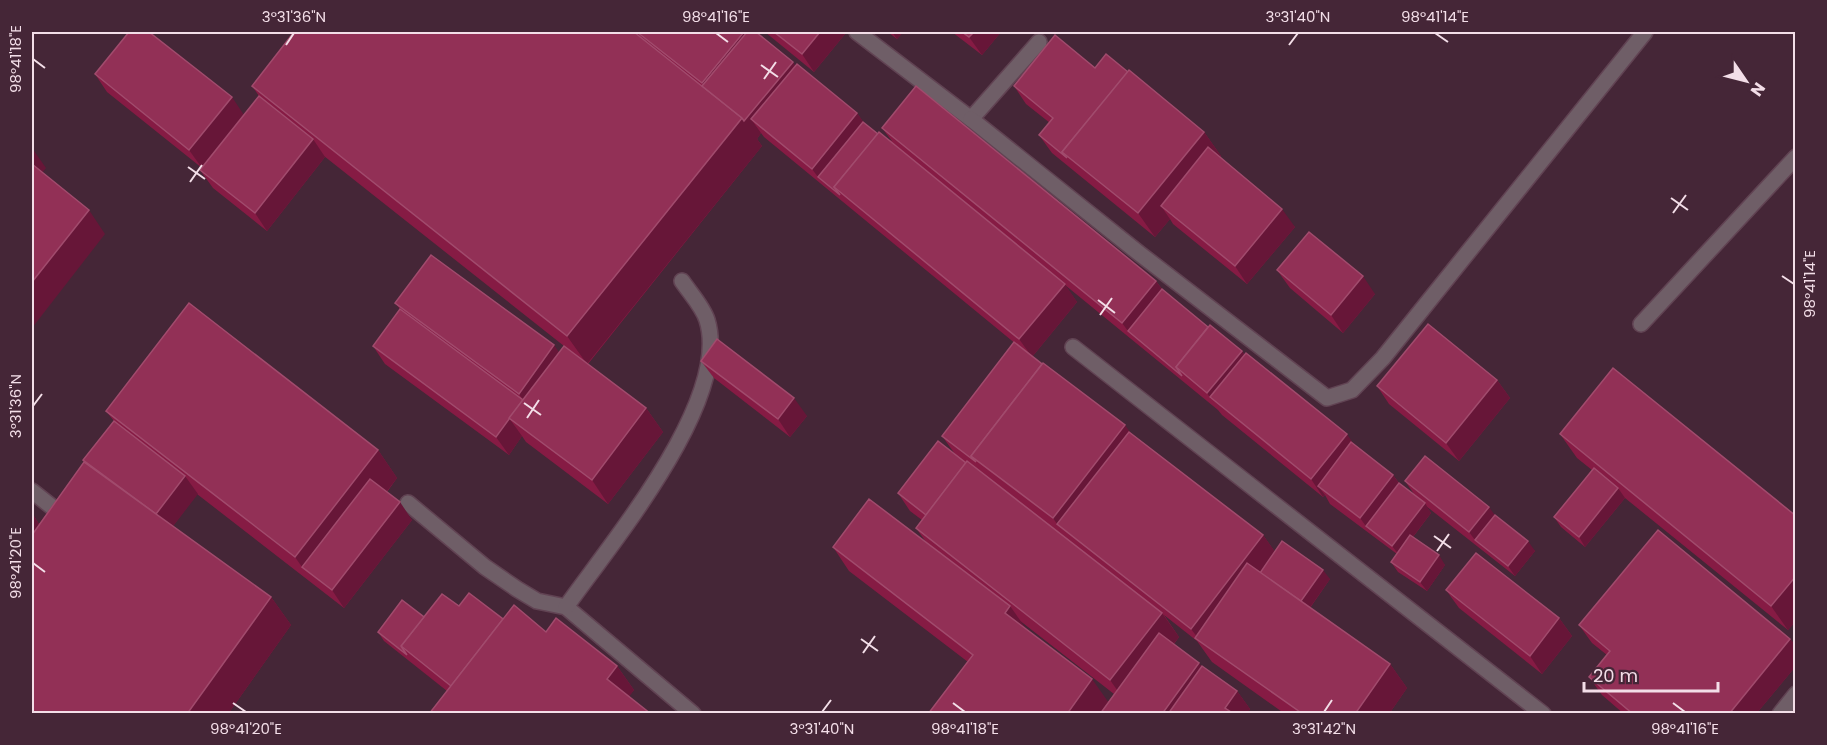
<svg xmlns="http://www.w3.org/2000/svg" width="1827" height="745" font-family="Poppins,sans-serif">
<style>
.lines{fill:none;stroke-linecap:round;stroke-linejoin:round}
.minor-casing{stroke:#614353;stroke-width:18}
.minor{stroke:#6f5e67;stroke-width:15}
.wall{fill:#861b44;fill-rule:evenodd}
.shaded-wall{fill:#671638}
.building{fill:#923056;stroke:#a14b6d;stroke-width:1.5}
.ticks{fill:none;stroke:#f3dee8;stroke-width:2}
.neatline{fill:none;stroke:#f3dee8;stroke-width:2}
.ticks-label{font-size:15px;text-anchor:middle;fill:#f3dee8}
</style>
<rect width="100%" height="100%" fill="#452637"/>
<g class="lines">
<!-- minor casing -->
<g class="minor-casing">
<g id="minor">
<polyline points="857,32 971,119 1039,42"/>
<polyline points="971,119 1140,254 1327,398 1352,390 1383,358 1645,32"/>
<polyline points="1641,324 1796,157"/>
<polyline points="1073,347 1543,714"/>
<polyline points="32,491 66,518"/>
<polyline points="408,503 485,567 517,589 537,601 566,607 693,714"/>
<path d="M566,607C611,543 732,400 707,320C703,307 690,293 682,281"/>
<polyline points="1780,714 1796,694"/>
</g>
</g>
<!-- minor -->
<use href="#minor" class="minor"/>
</g>
<!-- wall -->
<g class="wall">
<path d="M294,32H756L795,66L857,113L863,122L878,134L892,141L882,128L1156,281L1162,289L1208,327L1242,351L1244,354L1354,445L1393,475L1399,483L1416,497L1405,481L1495,515L1535,551L1515,576L1426,506L1431,513L1413,537L1445,565L1427,591L1398,572L1391,562L1397,554L1330,504L1325,495L1323,497L1222,415L1218,410L1065,285L1077,302L1032,357L1263,535L1275,552L1330,579L1310,608L1390,664L1407,688L1389,714H1285L1212,662L1197,641L1164,615L1179,637L1174,644L1201,666L1237,691L1250,709L1247,714H928L968,662L849,571L833,547L926,542L916,528L922,520L910,511L898,493L955,454L942,436L1022,349L764,137L761,133L757,139L762,146L588,364L646,408L663,432L608,504L526,442L522,436L509,455L385,364L373,346L400,309L395,303L559,353L564,346L324,156L325,157L267,231L213,188L200,170L202,168L107,92L95,74L244,115L259,96L252,86ZM1019,620L1114,694L1108,702L1025,628Z"/>
<polygon points="765,32 843,32 845,34 814,72"/>
<polygon points="888,32 903,32 897,39"/>
<polygon points="952,32 1001,32 982,55"/>
<polygon points="1095,68 1204,132 1221,156 1220,157 1295,227 1247,284 1173,224 1170,219 1155,237 1052,153 1039,135 1050,123 1026,104 1014,86"/>
<polygon points="1277,270 1375,294 1343,333 1290,288"/>
<polygon points="701,361 807,416 790,437 714,378"/>
<polygon points="1497,380 1510,398 1459,461 1389,404 1377,386"/>
<polygon points="106,411 378,450 397,478 387,492 412,520 344,608 197,494 173,526 271,597 291,625 228,714 32,714 32,513 39,524 84,462 83,460 114,421"/>
<polygon points="1560,434 1796,516 1796,621 1788,630 1625,498 1585,547 1561,527 1554,517 1592,470 1577,458"/>
<polygon points="1446,590 1559,618 1572,636 1542,674 1459,608"/>
<polygon points="459,606 546,632 617,666 634,690 629,696 447,691 384,641 378,632"/>
<polygon points="1579,625 1790,639 1796,646 1796,666 1756,714 1624,714 1602,695 1589,677 1607,655 1592,643"/>
</g>
<!-- shaded-wall -->
<g class="shaded-wall">
<polygon points="744,32 751,32 707,90 702,83"/>
<polygon points="820,32 843,32 845,34 814,72 802,54"/>
<polygon points="892,32 903,32 897,39"/>
<polygon points="974,32 1001,32 982,55 969,37"/>
<polygon points="793,62 805,80 751,119 761,133 757,139 762,146 587,364 567,336 742,118"/>
<polygon points="232,97 244,115 202,168 189,150"/>
<polygon points="857,113 870,131 818,177 812,169"/>
<polygon points="1204,132 1221,156 1172,216 1161,206 1170,219 1155,237 1138,213"/>
<polygon points="313,139 325,157 267,231 255,213"/>
<polygon points="32,148 46,168 37,179 32,172"/>
<polygon points="1282,209 1295,227 1247,284 1235,266"/>
<polygon points="89,210 105,234 32,328 32,282"/>
<polygon points="1363,276 1375,294 1343,333 1331,315"/>
<polygon points="1156,281 1169,299 1128,331 1122,323"/>
<polygon points="1065,284 1077,302 1032,357 1019,339"/>
<polygon points="554,345 571,369 535,418 519,394"/>
<polygon points="1242,351 1255,369 1211,399 1207,393"/>
<polygon points="1497,380 1510,398 1459,461 1446,443"/>
<polygon points="794,398 807,416 790,437 778,419"/>
<polygon points="646,408 663,432 608,504 592,480"/>
<polygon points="509,418 522,436 509,455 496,437"/>
<polygon points="1125,425 1142,449 1057,524 1053,518"/>
<polygon points="1347,434 1359,452 1318,486 1325,495 1323,497 1311,479"/>
<polygon points="378,450 397,478 319,580 302,567 295,557"/>
<polygon points="1393,475 1406,493 1366,526 1373,536 1360,518"/>
<polygon points="185,476 198,494 167,534 155,516"/>
<polygon points="1618,488 1625,498 1585,547 1579,537"/>
<polygon points="400,502 412,520 344,608 332,590"/>
<polygon points="1425,503 1431,513 1399,555 1392,546"/>
<polygon points="1489,507 1502,525 1475,540 1469,532"/>
<polygon points="32,513 39,524 32,534"/>
<polygon points="1263,535 1276,553 1205,645 1201,642 1191,629"/>
<polygon points="1528,541 1535,551 1515,576 1508,566"/>
<polygon points="1439,555 1445,565 1427,591 1420,582"/>
<polygon points="1323,570 1330,579 1304,616 1297,606"/>
<polygon points="1796,576 1796,621 1788,630 1771,606"/>
<polygon points="271,597 291,625 228,714 187,714"/>
<polygon points="1010,606 1027,630 1005,613"/>
<polygon points="1162,613 1179,637 1127,704 1110,680"/>
<polygon points="1559,618 1572,636 1542,674 1530,656"/>
<polygon points="1790,639 1796,646 1796,666 1756,714 1729,714"/>
<polygon points="1199,663 1212,681 1188,714 1162,714"/>
<polygon points="1390,664 1407,688 1389,714 1355,714"/>
<polygon points="617,666 634,690 624,703 607,679"/>
<polygon points="1092,679 1109,703 1102,714 1067,714"/>
<polygon points="1237,691 1250,709 1247,714 1230,714 1225,708"/>
</g>
<!-- building -->
<g class="building">
<polygon points="129,32 149,32 232,97 189,150 95,74"/>
<polygon points="294,32 634,32 742,118 567,336 252,86"/>
<polygon points="637,32 744,32 702,83"/>
<polygon points="747,32 756,32 793,62 744,121 742,118 702,86"/>
<polygon points="774,32 820,32 802,54"/>
<polygon points="962,32 974,32 969,37"/>
<polygon points="1055,35 1095,68 1106,54 1128,72 1062,152 1067,158 1039,135 1053,118 1014,86"/>
<polygon points="797,64 857,113 812,169 751,119"/>
<polygon points="1129,70 1204,132 1138,213 1062,152"/>
<polygon points="916,86 1156,281 1122,323 882,128"/>
<polygon points="259,96 313,139 255,213 200,170"/>
<polygon points="863,122 878,134 834,187 840,195 818,177"/>
<polygon points="879,132 1065,284 1019,339 834,187"/>
<polygon points="1208,147 1282,209 1235,266 1161,206"/>
<polygon points="32,164 89,210 32,282"/>
<polygon points="1309,232 1363,276 1331,315 1277,270"/>
<polygon points="431,255 554,345 519,394 395,303"/>
<polygon points="1162,289 1208,327 1176,367 1182,376 1128,331"/>
<polygon points="189,303 378,450 295,557 106,411"/>
<polygon points="400,309 523,400 496,437 373,346"/>
<polygon points="1428,324 1497,380 1446,443 1377,386"/>
<polygon points="1210,325 1242,351 1207,393 1176,367"/>
<polygon points="717,339 794,398 778,419 701,361"/>
<polygon points="1014,342 1042,364 971,456 976,462 942,436"/>
<polygon points="564,346 646,408 592,480 509,418"/>
<polygon points="1246,353 1347,434 1311,479 1210,397"/>
<polygon points="1043,363 1125,425 1053,518 971,456"/>
<polygon points="1613,368 1796,516 1796,576 1771,606 1560,434"/>
<polygon points="114,421 185,476 156,514 83,460"/>
<polygon points="1129,432 1263,535 1191,629 1057,524"/>
<polygon points="938,441 966,463 926,515 898,493"/>
<polygon points="1351,442 1393,475 1360,518 1318,486"/>
<polygon points="1425,456 1489,507 1469,532 1405,481"/>
<polygon points="967,461 1162,613 1110,680 916,528"/>
<polygon points="84,462 271,597 187,714 32,714 32,535"/>
<polygon points="1594,468 1618,488 1579,537 1554,517"/>
<polygon points="370,479 400,502 332,590 302,567"/>
<polygon points="1399,483 1425,503 1392,546 1366,526"/>
<polygon points="869,499 1010,606 1005,613 1092,679 1067,714 928,714 973,655 833,547"/>
<polygon points="1495,515 1528,541 1508,566 1475,540"/>
<polygon points="1658,530 1790,639 1729,714 1633,714 1589,677 1610,651 1579,625"/>
<polygon points="1410,535 1439,555 1420,582 1391,562"/>
<polygon points="1282,541 1323,570 1301,601 1260,573"/>
<polygon points="1476,553 1559,618 1530,656 1446,590"/>
<polygon points="1247,563 1390,664 1355,714 1303,714 1195,638"/>
<polygon points="469,593 503,619 451,686 401,646 442,594 459,606"/>
<polygon points="402,600 424,617 401,646 407,655 378,632"/>
<polygon points="514,605 546,632 556,618 617,666 607,679 651,714 429,714"/>
<polygon points="1159,633 1199,663 1162,714 1100,714"/>
<polygon points="1202,666 1237,691 1225,708 1234,714 1168,714"/>
</g>
<!-- ticks -->
<path class="ticks" d="M716,33L728,42M1435,33L1448,42M286,45L294,33M1289,45L1298,33M33,59L45,68M761,65L778,77M764,79L776,62M188,167L205,179M190,182L202,165M1671,198L1688,210M1673,213L1686,195M1782,276L1794,284M1098,300L1115,313M1100,315L1112,298M524,403L541,415M33,406L42,394M527,418L539,400M1434,536L1451,548M1437,551L1449,534M33,563L45,572M861,639L878,651M863,653L875,636M233,703L246,712M953,703L965,712M1673,703L1685,712M822,712L831,700M1324,712L1332,700"/>
<!-- border -->
<rect width="1827" height="745" fill="none" stroke="#452637" stroke-width="66"/>
<!-- north arrow -->
<g transform="translate(1746 81) rotate(125)" stroke="#452637" stroke-width="4.5" paint-order="stroke">
<path d="M0-4.5L10 22L0 15L-10 22Z" fill="#f3dee8"/>
<text y="-9" font-size="16" font-weight="bold" text-anchor="middle" fill="#f3dee8">N</text>
</g>
<!-- scale -->
<path d="M1584 682v9h134v-9" fill="none" stroke="#f3dee8" stroke-width="3"/>
<text x="1593" y="682" font-size="18" fill="#f3dee8" stroke="#452637" stroke-width="4.5" paint-order="stroke">20 m</text>
<rect x="33" y="33" width="1761" height="679" class="neatline"/>
<g class="ticks-label">
<text x="294" y="22">3°31'36"N</text>
<text x="716" y="22">98°41'16"E</text>
<text x="1298" y="22">3°31'40"N</text>
<text x="1435" y="22">98°41'14"E</text>
<text transform="translate(16 59) rotate(-90)" y="5">98°41'18"E</text>
<text transform="translate(1810 284) rotate(-90)" y="5">98°41'14"E</text>
<text transform="translate(16 406) rotate(-90)" y="5">3°31'36"N</text>
<text transform="translate(16 563) rotate(-90)" y="5">98°41'20"E</text>
<text x="246" y="734">98°41'20"E</text>
<text x="822" y="734">3°31'40"N</text>
<text x="965" y="734">98°41'18"E</text>
<text x="1324" y="734">3°31'42"N</text>
<text x="1685" y="734">98°41'16"E</text>
</g>
</svg>
